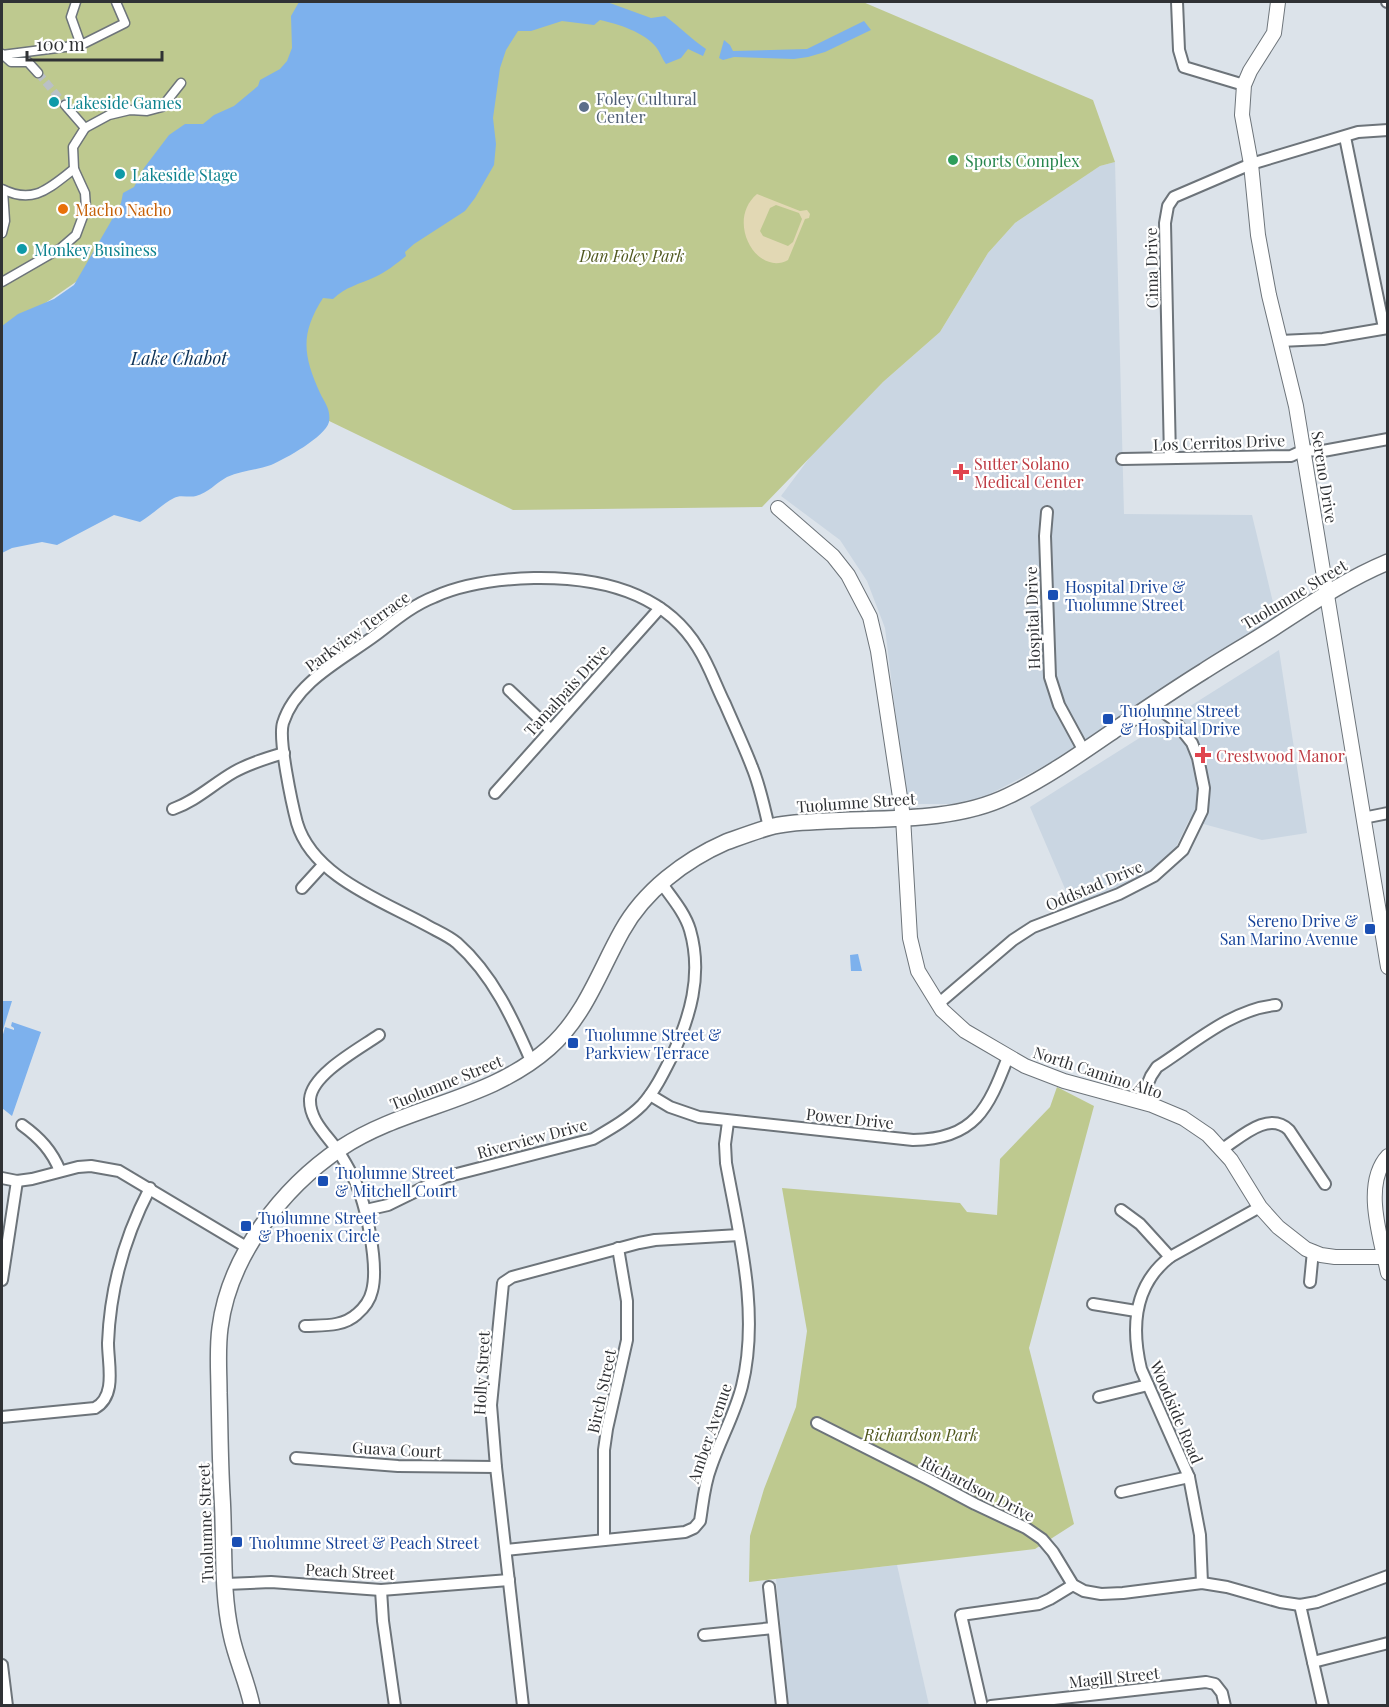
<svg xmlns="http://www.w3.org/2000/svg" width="1389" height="1707" font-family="'Playfair Display',serif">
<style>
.built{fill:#cad6e2}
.green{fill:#bec98f}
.sand{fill:#e2d8b4;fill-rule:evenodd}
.water{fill:#7db1ed}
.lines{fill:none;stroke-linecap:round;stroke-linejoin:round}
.pedestrian-tunnel{stroke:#bac0c6;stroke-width:8;stroke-dasharray:8 4;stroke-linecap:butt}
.pedestrian-casing{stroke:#6d747a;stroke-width:11}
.minor-casing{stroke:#6d747a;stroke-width:14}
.tertiary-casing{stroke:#6d747a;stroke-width:16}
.secondary-casing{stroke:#6d747a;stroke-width:18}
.pedestrian{stroke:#fff;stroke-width:8}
.minor{stroke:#fff;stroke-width:10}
.tertiary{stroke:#fff;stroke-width:14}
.secondary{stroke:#fff;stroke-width:15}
.culture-dot{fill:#0f9aa8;stroke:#fff;stroke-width:2}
.service-dot{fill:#5c6f8a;stroke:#fff;stroke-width:2}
.leisure-dot{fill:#2e9e5b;stroke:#fff;stroke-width:2}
.food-dot{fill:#e8710a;stroke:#fff;stroke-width:2}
.health-dot{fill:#e0444e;stroke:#fff;stroke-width:2}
.transit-dot{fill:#1a4fb4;stroke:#fff;stroke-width:2}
.labels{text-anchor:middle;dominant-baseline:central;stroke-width:4.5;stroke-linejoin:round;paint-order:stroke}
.service-label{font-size:16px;fill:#4e5e75;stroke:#fff;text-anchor:start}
.culture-label{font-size:16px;fill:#0d838f;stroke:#fff;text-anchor:start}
.leisure-label{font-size:16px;fill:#27864d;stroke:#fff;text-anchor:start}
.food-label{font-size:16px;fill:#c56008;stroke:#fff;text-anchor:start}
.park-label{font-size:16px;font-style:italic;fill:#4f571e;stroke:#fff}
.street-label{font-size:16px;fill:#303235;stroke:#fff}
.health-label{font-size:16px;fill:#be3a42;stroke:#fff;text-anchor:start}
.transit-label{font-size:16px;fill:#164399;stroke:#fff;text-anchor:start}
.water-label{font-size:18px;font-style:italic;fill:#0c3258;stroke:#fff}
</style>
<rect width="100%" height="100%" fill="#dce3ea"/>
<!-- built -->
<g class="built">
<polygon points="1115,162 1124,514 1252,515 1277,619 1119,717 1054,761 984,797 952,804 909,804 904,784 885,628 867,581 840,540 781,496 816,449 883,382 940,332 988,253 1015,223 1100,166"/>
<polygon points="1279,650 1307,833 1262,840 1189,820 1175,849 1155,867 1130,882 1072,905 1030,807"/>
<polygon points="897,1565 929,1705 788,1705 776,1579"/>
</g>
<!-- green -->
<g class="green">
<polygon points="2,2 302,2 296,60 83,277 2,333"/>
<polygon points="482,2 863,2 1093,100 1115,162 1100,166 1015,223 988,253 940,332 883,382 762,507 513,510 263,389"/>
<polygon points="1057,1087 1094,1106 1029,1348 1074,1524 1035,1549 749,1582 750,1536 764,1489 796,1407 807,1331 782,1188 960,1203 967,1212 997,1215 1000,1159 1050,1107"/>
</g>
<!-- sand -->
<path class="sand" d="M757,194L800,211L807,210L810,214L809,218L805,219L788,260C757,277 725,221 757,194ZM776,205L799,213L802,219L793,242L788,246L763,236L760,231L770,208Z"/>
<!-- water -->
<g class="water">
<path d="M299,2H607L651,18L665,16C679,26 691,39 706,49L703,56L688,49L681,58L666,64C662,59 660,52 656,47C644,32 618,24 600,20L594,25L562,21L531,31H518L506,50L500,68L493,118L496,144L494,165L475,198L465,211L414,244L405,252L406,256C396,264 386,272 375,277C360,284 345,287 333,299L323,298C300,334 303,355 320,393C325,403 331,410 329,422C325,437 285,459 271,465C257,470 241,471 227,477C216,483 208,493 196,496C189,498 180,494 174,498C162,504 152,515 140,522L114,515L57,545L42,542L12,548L2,553V326L18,314L54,299L74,285L110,223L121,203L123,193L134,187L144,168L169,135L185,124H203L214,115L234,106L258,86L260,80L280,69L287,61L292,48L291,16Z"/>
<polygon points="864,21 871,30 825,52 808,57 794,59 734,57 723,60 719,58 724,40 730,45 733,51 807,49"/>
<polygon points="858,954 862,971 851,971 850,955"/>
<polygon points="2,1001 12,1001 2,1033"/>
<polygon points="12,1022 41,1032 12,1116 2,1108 2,1038 5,1027 14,1030 14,1028 11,1026"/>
</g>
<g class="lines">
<!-- pedestrian-tunnel -->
<polyline class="pedestrian-tunnel" points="38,73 65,105"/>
<!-- pedestrian casing -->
<g class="pedestrian-casing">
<g id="pedestrian">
<polyline points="76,2 71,17 81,45 125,23 116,2"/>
<polyline points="2,54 11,62 28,62 38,73"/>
<polyline points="2,55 81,45"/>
<polyline points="65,105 85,128"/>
<path d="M2,189C34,205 49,188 74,169"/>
<polyline points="2,233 5,221 3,190"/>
<polyline points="2,282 61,248 76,235 86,208 85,193 74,169 73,147 85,128 109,115 130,110 147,111 162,107 181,83"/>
</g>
</g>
<!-- minor casing -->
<g class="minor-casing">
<g id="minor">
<polyline points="1177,2 1179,50 1184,67 1244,85"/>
<polyline points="1387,2 1388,2"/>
<polyline points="1345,137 1384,328"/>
<polyline points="1280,341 1323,339 1388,328"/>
<polyline points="1170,458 1165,223 1168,206 1174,197 1251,164 1358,132 1388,130"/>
<polyline points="1122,459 1291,456 1304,450 1323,451 1388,439"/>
<polyline points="1047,512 1045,536 1050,677 1059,705 1084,751"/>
<polyline points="509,690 550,729"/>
<polyline points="495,793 660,608"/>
<path d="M173,809C196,801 213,784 234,772C250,763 267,758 284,753"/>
<polyline points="1363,818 1388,813"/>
<polyline points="302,888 323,865"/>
<polyline points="938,1004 1013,940 1033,927 1119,894 1154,876 1183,850 1202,811 1204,788 1198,758 1192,743 1173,719 1152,704"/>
<path d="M532,1063C513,1019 493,975 457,943C449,936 437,931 428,926C383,901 313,877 297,823C292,804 278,739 283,723C296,681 344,659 377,634C394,621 413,605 434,597C465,583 499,579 534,578C596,577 663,590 698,648C709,665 716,686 725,704C734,725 744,746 752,767C760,786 764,807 769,827"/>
<path d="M650,1095L670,1107L699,1117L913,1140C975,1139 988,1109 1008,1057"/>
<path d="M1140,1102L1151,1076L1157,1067C1193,1044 1232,1009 1276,1005"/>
<path d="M22,1125C40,1138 52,1151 60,1171"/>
<path d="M1221,1150C1240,1138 1268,1110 1289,1130L1325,1184"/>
<polyline points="2,1178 17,1181 32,1179 78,1167 91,1166 119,1171 248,1248"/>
<path d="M366,1210L388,1205L445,1177L593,1139C610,1129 628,1119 642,1105C654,1092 663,1074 671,1058C690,1018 703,975 690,930C685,913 672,898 662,884"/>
<polyline points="1121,1210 1140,1224 1170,1257"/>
<polyline points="2,1280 17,1181"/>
<polyline points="1310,1282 1313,1251"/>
<polyline points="1093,1304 1136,1311"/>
<path d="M305,1326C323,1325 343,1327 357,1314C364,1308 370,1300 372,1291C379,1265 366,1203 354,1179C349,1169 344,1160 338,1151C327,1135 309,1120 310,1099C312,1074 359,1049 379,1035"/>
<polyline points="1099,1397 1148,1385"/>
<path d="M2,1417L95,1408C117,1396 108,1364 108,1343C110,1289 125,1236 150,1188"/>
<polyline points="817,1423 928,1479 975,1504 1026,1528 1042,1539 1053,1552 1073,1585 1084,1591 1101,1594 1123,1593 1202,1583 1227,1587 1280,1602 1300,1605 1317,1602 1388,1576"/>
<polyline points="296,1458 398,1466 496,1467"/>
<polyline points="1121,1492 1189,1477"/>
<polyline points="604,1540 604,1450 607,1429 627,1340 627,1301 618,1248"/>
<path d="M506,1550L685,1532L694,1528L700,1521C703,1503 704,1485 711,1467C720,1440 735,1414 742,1386C760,1313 739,1235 726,1163L725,1144L728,1122"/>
<path d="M1202,1583L1200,1535L1189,1477L1141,1369C1131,1327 1134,1285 1170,1257L1260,1207"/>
<polyline points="226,1584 271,1582 381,1590 509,1580"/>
<polyline points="769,1587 782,1706"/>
<polyline points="381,1590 383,1621 395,1706"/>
<polyline points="1300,1605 1323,1706"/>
<polyline points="704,1635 773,1628"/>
<polyline points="1313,1662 1388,1643"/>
<polyline points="2,1665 7,1706"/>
<polyline points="523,1706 496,1467 491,1405 503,1283 512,1277 639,1243 655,1240 739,1235"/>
<polyline points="982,1706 961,1615 1039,1604 1050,1599 1073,1585"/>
<polyline points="991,1706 1206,1682 1215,1684 1222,1693 1225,1706"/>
</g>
</g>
<!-- tertiary casing -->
<g class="tertiary-casing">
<g id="tertiary">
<polyline points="1278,2 1274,33 1250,71 1244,85 1242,115 1251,164 1258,235 1269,295 1296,406 1388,967"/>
<polyline points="778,508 833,556 848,575 870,617 878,651 903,817 910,938 918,971 942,1010 965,1031 1025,1066 1064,1081 1152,1105 1183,1118 1208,1135 1231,1160 1260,1207 1278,1227 1306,1249 1321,1255 1335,1257 1388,1257"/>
<path d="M1388,1156C1362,1184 1381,1239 1388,1273"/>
</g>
</g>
<!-- secondary casing -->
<g class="secondary-casing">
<path id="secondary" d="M252,1706C247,1681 236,1659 231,1634C221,1589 225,1541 222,1495C220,1461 220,1427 219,1393C219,1372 217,1350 220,1328C229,1256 282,1188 341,1148C406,1105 488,1102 549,1048C585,1016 599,972 622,931C644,891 685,860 726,842C740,837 756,831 770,827C788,822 807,822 826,821C884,818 955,822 1008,796C1046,778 1084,751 1119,727C1147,708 1175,689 1204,671C1227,656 1252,642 1275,627C1312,603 1347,579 1388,562"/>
</g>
<!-- pedestrian -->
<use href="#pedestrian" class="pedestrian"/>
<!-- minor -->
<use href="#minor" class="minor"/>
<!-- tertiary -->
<use href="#tertiary" class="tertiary"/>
<!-- secondary -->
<use href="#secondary" class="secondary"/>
</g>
<!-- markers -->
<g class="culture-dot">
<circle cx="54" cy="102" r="6"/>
<circle cx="120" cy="174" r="6"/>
<circle cx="22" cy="249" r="6"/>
</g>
<circle class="service-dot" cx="584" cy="107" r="6"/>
<circle class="leisure-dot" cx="953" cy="160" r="6"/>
<circle class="food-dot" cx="63" cy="209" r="6"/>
<g class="health-dot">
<path d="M958 463h6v6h6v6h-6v6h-6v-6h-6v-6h6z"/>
<path d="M1200 746h6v6h6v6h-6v6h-6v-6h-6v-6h6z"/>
</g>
<g class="transit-dot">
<rect x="1047" y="589" width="12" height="12" rx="3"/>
<rect x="1102" y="713" width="12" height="12" rx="3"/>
<rect x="1364" y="923" width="12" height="12" rx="3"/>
<rect x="567" y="1037" width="12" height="12" rx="3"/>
<rect x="317" y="1175" width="12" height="12" rx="3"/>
<rect x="240" y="1220" width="12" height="12" rx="3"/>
<rect x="231" y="1536" width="12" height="12" rx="3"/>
</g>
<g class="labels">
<!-- service labels -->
<g class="service-label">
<text x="596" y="98">Foley Cultural<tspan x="596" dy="18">Center</tspan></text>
</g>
<!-- culture labels -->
<g class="culture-label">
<text x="66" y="102">Lakeside Games</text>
<text x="132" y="174">Lakeside Stage</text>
<text x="34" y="249">Monkey Business</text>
</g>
<!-- leisure labels -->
<g class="leisure-label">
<text x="965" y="160">Sports Complex</text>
</g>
<!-- food labels -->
<g class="food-label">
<text x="75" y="209">Macho Nacho</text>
</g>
<!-- park labels -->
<g class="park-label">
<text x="632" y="255">Dan Foley Park</text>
<text x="921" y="1434">Richardson Park</text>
</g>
<!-- street labels -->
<g class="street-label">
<text transform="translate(1151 268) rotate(-91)">Cima Drive</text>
<text transform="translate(1219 442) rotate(-2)">Los Cerritos Drive</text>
<text transform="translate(1325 477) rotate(81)">Sereno Drive</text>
<text transform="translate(1294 594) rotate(-31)">Tuolumne Street</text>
<text transform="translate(1032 618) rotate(-92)">Hospital Drive</text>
<text transform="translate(357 631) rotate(-36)">Parkview Terrace</text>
<text transform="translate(566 690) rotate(-48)">Tamalpais Drive</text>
<text transform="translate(856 802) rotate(-4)">Tuolumne Street</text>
<text transform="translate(1094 885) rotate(-23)">Oddstad Drive</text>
<text transform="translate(1098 1072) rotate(18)">North Camino Alto</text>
<text transform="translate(446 1082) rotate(-22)">Tuolumne Street</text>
<text transform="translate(850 1118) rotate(6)">Power Drive</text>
<text transform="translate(532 1138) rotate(-15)">Riverview Drive</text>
<text transform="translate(481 1373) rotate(-87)">Holly Street</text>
<text transform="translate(601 1391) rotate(-78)">Birch Street</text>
<text transform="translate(1177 1412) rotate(67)">Woodside Road</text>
<text transform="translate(709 1433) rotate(-71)">Amber Avenue</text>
<text transform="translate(397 1449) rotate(3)">Guava Court</text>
<text transform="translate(978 1488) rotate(27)">Richardson Drive</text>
<text transform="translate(205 1523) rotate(-92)">Tuolumne Street</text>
<text transform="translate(350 1571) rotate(3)">Peach Street</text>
<text transform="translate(1114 1677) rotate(-6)">Magill Street</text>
</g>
<!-- health labels -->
<g class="health-label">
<text x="974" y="463">Sutter Solano<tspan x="974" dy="18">Medical Center</tspan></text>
<text x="1216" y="755">Crestwood Manor</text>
</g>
<!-- transit labels -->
<g class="transit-label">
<text x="1065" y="586">Hospital Drive &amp;<tspan x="1065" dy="18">Tuolumne Street</tspan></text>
<text x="1120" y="710">Tuolumne Street<tspan x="1120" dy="18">&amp; Hospital Drive</tspan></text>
<text x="1358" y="920" text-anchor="end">Sereno Drive &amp;<tspan x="1358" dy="18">San Marino Avenue</tspan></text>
<text x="585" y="1034">Tuolumne Street &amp;<tspan x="585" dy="18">Parkview Terrace</tspan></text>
<text x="335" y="1172">Tuolumne Street<tspan x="335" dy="18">&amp; Mitchell Court</tspan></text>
<text x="258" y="1217">Tuolumne Street<tspan x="258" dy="18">&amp; Phoenix Circle</tspan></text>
<text x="249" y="1542">Tuolumne Street &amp; Peach Street</text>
</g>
<!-- water labels -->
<g class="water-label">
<text x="179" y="358">Lake Chabot</text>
</g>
</g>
<!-- border -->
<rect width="1389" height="1707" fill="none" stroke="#303235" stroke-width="6"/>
<!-- scale -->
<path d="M27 51v9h135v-9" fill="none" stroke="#303235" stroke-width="3"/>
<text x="36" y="51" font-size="18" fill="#303235" stroke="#ffffff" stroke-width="4.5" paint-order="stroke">100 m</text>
</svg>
